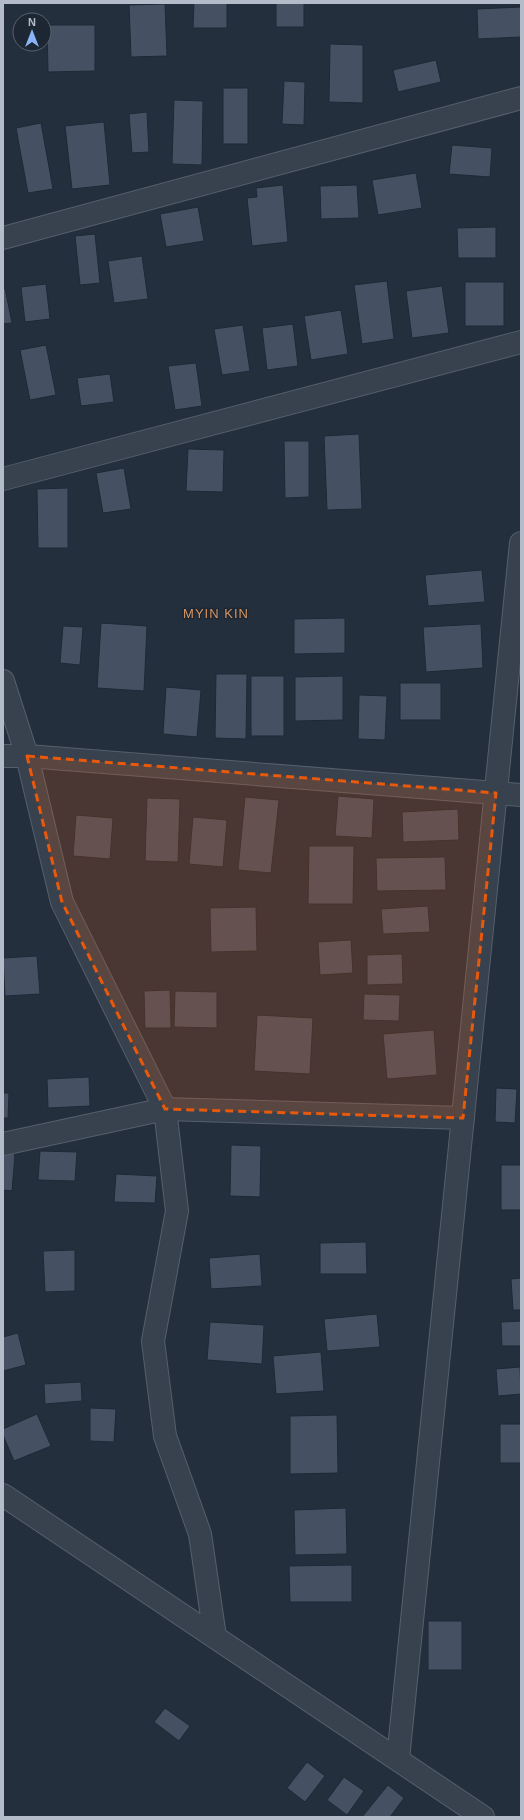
<svg xmlns="http://www.w3.org/2000/svg" width="524" height="1820" font-family="Arial,sans-serif">
<style>
.building{fill:#455162;stroke:#1f2835}
.lines{fill:none;stroke-linecap:round;stroke-linejoin:round}
.minor-casing{stroke:#565f6c;stroke-width:24}
.minor{stroke:#38414e;stroke-width:22}
.marked{fill:#e8590c;fill-opacity:0.2;stroke:#e8590c;stroke-width:3;stroke-dasharray:8 5;stroke-linejoin:round}
.labels{text-anchor:middle;dominant-baseline:central;stroke-width:3;stroke-linejoin:round;paint-order:stroke}
.quarter-label{font-size:13px;letter-spacing:1px;fill:#d59563;stroke:#1d2633}
</style>
<rect width="100%" height="100%" fill="#242f3e"/>
<!-- building -->
<g class="building">
<polygon points="194,3 227,3 227,28 193,28"/>
<rect x="276" y="3" width="28" height="24"/>
<polygon points="165,4 167,56 131,57 129,5"/>
<polygon points="521,7 521,37 478,39 477,9"/>
<polygon points="47,25 95,25 95,71 48,72"/>
<polygon points="330,44 363,45 363,103 329,102"/>
<polygon points="436,60 441,82 398,92 393,70"/>
<polygon points="284,81 305,82 304,125 282,124"/>
<rect x="223" y="88" width="25" height="56"/>
<polygon points="174,100 203,101 202,165 172,164"/>
<polygon points="147,112 149,152 132,153 129,114"/>
<polygon points="104,122 110,185 72,189 65,126"/>
<polygon points="41,123 53,189 28,193 16,128"/>
<polygon points="452,145 492,148 490,177 449,174"/>
<polygon points="416,173 422,208 378,215 372,180"/>
<polygon points="283,185 288,242 252,246 247,198 257,197 256,188"/>
<polygon points="357,185 359,218 321,219 320,186"/>
<polygon points="198,207 204,241 166,247 160,214"/>
<polygon points="496,227 496,258 458,258 457,228"/>
<polygon points="95,234 100,283 80,285 75,236"/>
<polygon points="142,256 148,299 114,303 108,261"/>
<polygon points="387,281 394,339 362,344 354,285"/>
<rect x="465" y="282" width="39" height="44"/>
<polygon points="46,284 50,319 25,322 21,287"/>
<polygon points="442,286 449,333 412,338 406,291"/>
<polygon points="3,288 5,288 12,323 3,324"/>
<polygon points="341,310 348,354 311,360 304,316"/>
<polygon points="293,324 298,366 267,370 262,328"/>
<polygon points="243,325 250,371 222,375 214,329"/>
<polygon points="46,345 56,395 30,400 20,350"/>
<polygon points="196,363 202,406 175,410 168,366"/>
<polygon points="110,374 114,402 81,406 77,378"/>
<polygon points="359,434 362,509 327,510 324,436"/>
<polygon points="284,441 309,441 309,497 285,498"/>
<polygon points="188,449 224,450 223,492 186,491"/>
<polygon points="124,468 131,509 103,513 96,473"/>
<polygon points="68,488 68,548 38,548 37,489"/>
<polygon points="482,570 485,602 428,606 425,575"/>
<polygon points="345,618 345,653 294,654 294,619"/>
<polygon points="101,623 147,626 144,691 97,688"/>
<polygon points="481,624 483,668 426,672 423,627"/>
<polygon points="63,626 83,627 80,665 60,663"/>
<polygon points="216,674 247,674 246,739 215,738"/>
<rect x="251" y="676" width="33" height="60"/>
<polygon points="343,676 343,720 295,721 295,677"/>
<rect x="400" y="683" width="41" height="37"/>
<polygon points="166,687 201,690 197,737 163,734"/>
<polygon points="359,695 387,696 385,740 358,739"/>
<polygon points="338,796 374,799 372,838 335,836"/>
<polygon points="245,797 279,800 271,873 238,870"/>
<polygon points="147,798 180,799 178,862 145,861"/>
<polygon points="458,809 459,840 403,842 402,812"/>
<polygon points="76,815 113,818 110,859 73,856"/>
<polygon points="193,817 227,820 223,867 189,864"/>
<polygon points="309,846 354,846 353,904 308,904"/>
<polygon points="445,857 446,890 377,891 376,858"/>
<polygon points="428,906 430,932 383,934 381,909"/>
<polygon points="256,907 257,951 211,952 210,908"/>
<polygon points="351,940 353,973 320,975 318,942"/>
<polygon points="402,954 403,984 367,985 367,955"/>
<polygon points="37,956 40,994 5,996 3,958"/>
<polygon points="170,990 171,1028 145,1028 144,991"/>
<polygon points="175,991 217,992 217,1028 174,1027"/>
<polygon points="364,994 400,995 399,1021 363,1020"/>
<polygon points="257,1015 313,1018 310,1074 254,1071"/>
<polygon points="434,1030 437,1075 387,1079 383,1034"/>
<polygon points="89,1077 90,1106 48,1108 47,1079"/>
<polygon points="496,1088 517,1089 515,1123 495,1122"/>
<polygon points="3,1093 9,1093 8,1118 3,1118"/>
<polygon points="231,1145 261,1146 260,1197 230,1196"/>
<polygon points="40,1151 77,1152 75,1181 38,1180"/>
<polygon points="3,1153 15,1154 12,1191 3,1190"/>
<rect x="501" y="1165" width="20" height="45"/>
<polygon points="116,1174 157,1176 155,1203 114,1202"/>
<polygon points="366,1242 367,1274 320,1274 320,1243"/>
<polygon points="75,1250 75,1291 45,1292 43,1251"/>
<polygon points="260,1254 262,1286 211,1289 209,1258"/>
<polygon points="521,1278 521,1310 513,1310 511,1279"/>
<polygon points="377,1314 380,1347 327,1351 324,1319"/>
<polygon points="521,1321 521,1346 502,1346 501,1322"/>
<polygon points="210,1322 264,1325 262,1364 207,1360"/>
<polygon points="18,1333 26,1365 3,1371 3,1337"/>
<polygon points="321,1352 324,1391 276,1394 273,1356"/>
<polygon points="520,1367 521,1394 498,1396 496,1369"/>
<polygon points="81,1382 82,1401 45,1404 44,1384"/>
<polygon points="90,1408 116,1409 114,1442 90,1441"/>
<polygon points="37,1414 51,1446 14,1461 3,1435 3,1429"/>
<polygon points="337,1415 338,1473 290,1474 290,1416"/>
<rect x="500" y="1424" width="21" height="39"/>
<polygon points="346,1508 347,1554 295,1555 294,1510"/>
<polygon points="352,1565 352,1602 290,1602 289,1566"/>
<rect x="428" y="1621" width="34" height="49"/>
<polygon points="165,1708 190,1726 179,1741 154,1722"/>
<polygon points="307,1762 325,1776 305,1802 287,1788"/>
<polygon points="344,1777 364,1791 347,1815 327,1800"/>
<polygon points="388,1785 404,1798 390,1817 362,1817"/>
</g>
<g class="lines">
<!-- minor casing -->
<g class="minor-casing">
<g id="minor">
<polyline points="3,238 521,98"/>
<polyline points="3,479 521,342"/>
<polyline points="3,681 27,756 62,902 165,1109 177,1211 153,1341 165,1436 200,1534 215,1637"/>
<polyline points="3,756 27,756 521,795"/>
<polyline points="3,1144 165,1109 463,1118"/>
<polyline points="3,1495 483,1817"/>
<polyline points="398,1759 521,543"/>
</g>
</g>
<!-- minor -->
<use href="#minor" class="minor"/>
</g>
<!-- marked area -->
<path class="marked" d="M27,756L496,793L463,1118L165,1109L62,902Z"/>
<g class="labels">
<!-- quarter labels -->
<g class="quarter-label">
<text x="216" y="613">MYIN KIN</text>
</g>
</g>
<!-- border -->
<rect width="524" height="1820" fill="none" stroke="#b4bcc9" stroke-width="8"/>
<!-- north arrow -->
<g transform="translate(32 32)"><circle r="19" fill="#1d2633" stroke="#59626f"/>
<path d="M0-3L7 15L0 10L-7 15Z" fill="#8ab4f8"/>
<text y="-6" font-size="11" font-weight="bold" text-anchor="middle" fill="#b4bcc9">N</text>
</g>
</svg>
